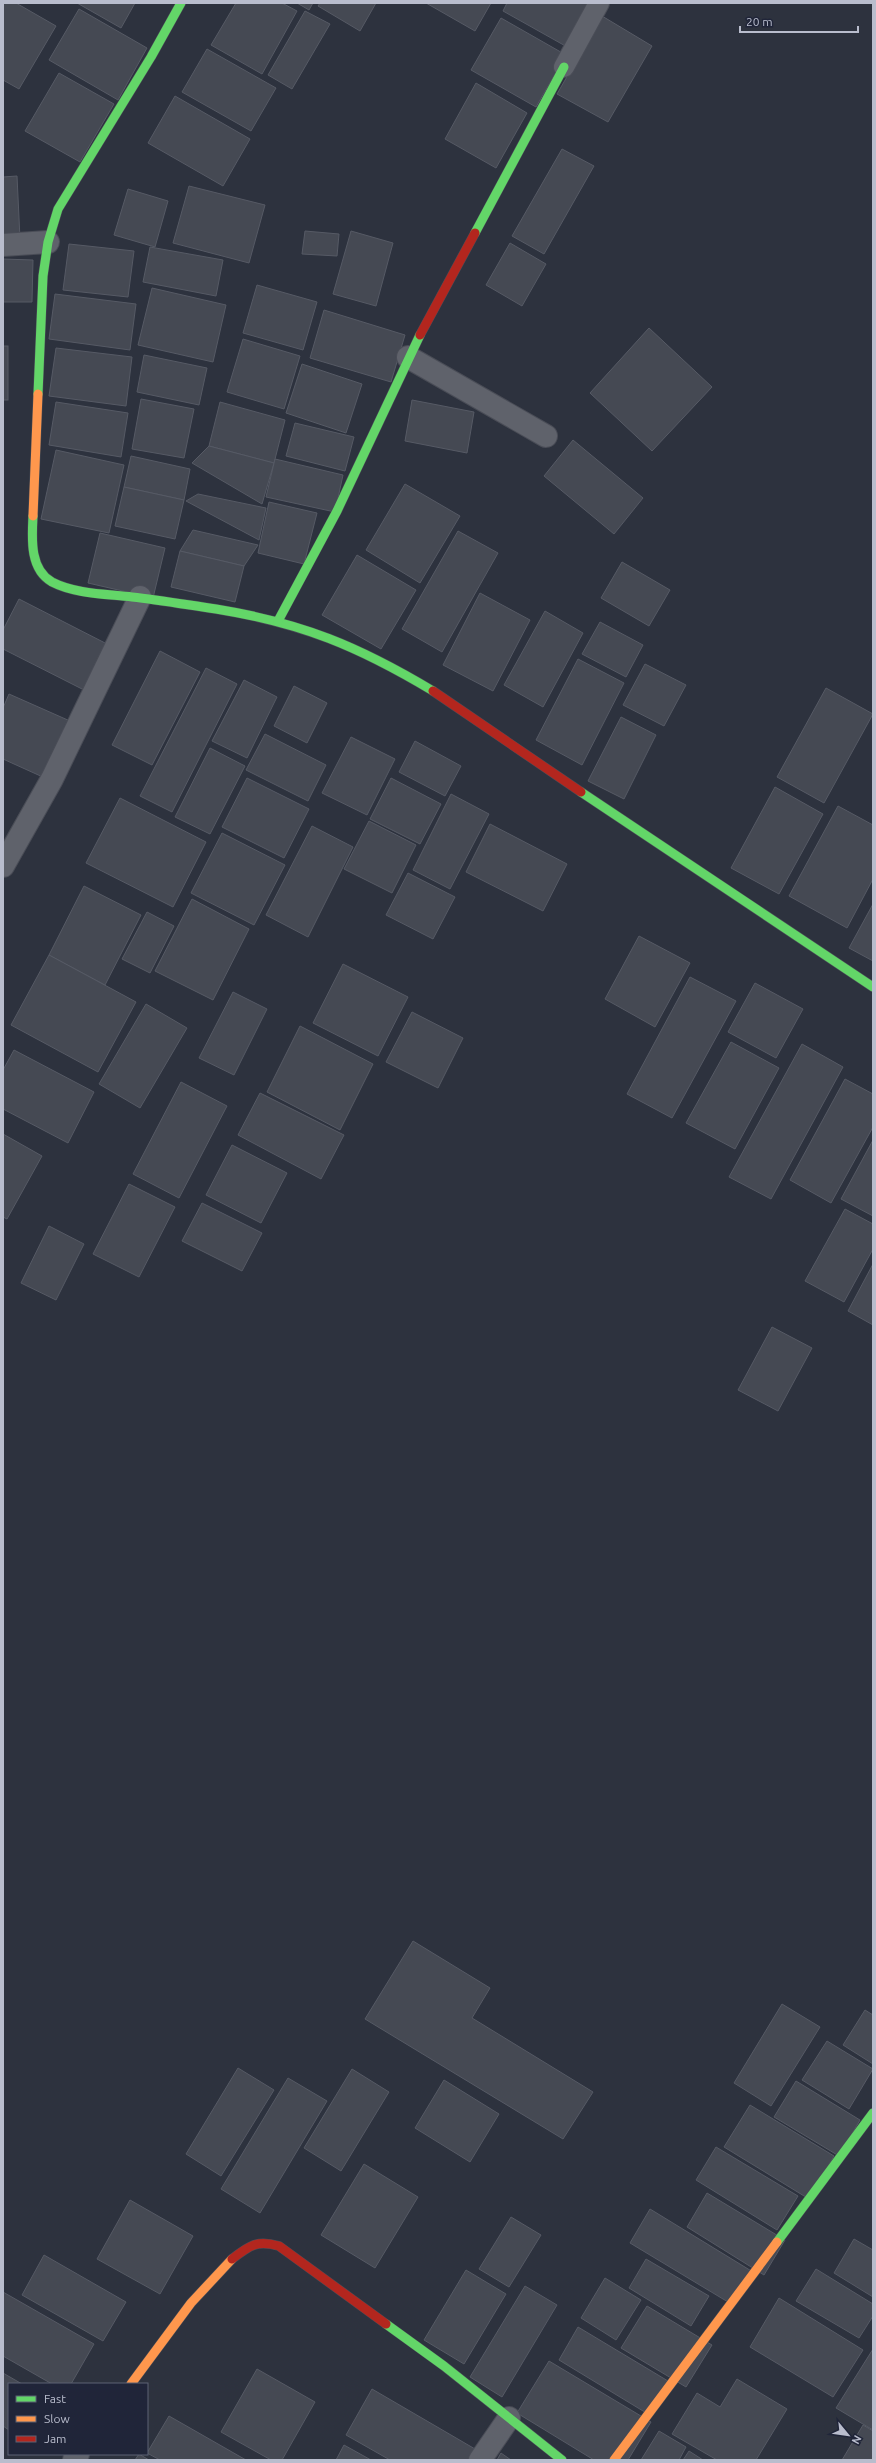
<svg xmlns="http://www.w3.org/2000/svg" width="876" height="2463" font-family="Ubuntu,sans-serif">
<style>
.building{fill:#454953;stroke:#565a65}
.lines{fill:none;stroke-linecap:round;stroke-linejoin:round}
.lane-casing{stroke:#4a4d57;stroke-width:22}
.street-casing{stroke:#4a4d57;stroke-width:24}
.fast-casing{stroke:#4a4d57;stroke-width:10}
.slow-casing{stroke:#4a4d57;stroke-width:10}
.jam-casing{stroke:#4a4d57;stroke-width:10}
.lane{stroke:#5f626b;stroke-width:20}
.street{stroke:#5f626b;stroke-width:22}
.fast{stroke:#63d668;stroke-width:9}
.slow{stroke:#ff974d;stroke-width:9}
.jam{stroke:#b3261e;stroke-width:9}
</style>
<rect width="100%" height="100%" fill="#2d323e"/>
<!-- building -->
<g class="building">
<polygon points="3,3 16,3 56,26 19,89 3,80"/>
<polygon points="77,3 135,3 121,28"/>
<polygon points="236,3 282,3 297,11 262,74 211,45"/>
<polygon points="297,3 313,3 309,10"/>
<polygon points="320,3 376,3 360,31 318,6"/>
<polygon points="426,3 491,3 475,31"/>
<polygon points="507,3 592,3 569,48 503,11"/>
<polygon points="79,9 147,48 118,100 49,60"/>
<polygon points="305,11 330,24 292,89 268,75"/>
<polygon points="602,16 652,46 608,122 557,94"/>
<polygon points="501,18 566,55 536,107 471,70"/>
<polygon points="207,49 276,88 251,131 182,92"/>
<polygon points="59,73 114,104 80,162 25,131"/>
<polygon points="476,83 527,113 496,168 445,139"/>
<polygon points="175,96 250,139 223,186 148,143"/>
<polygon points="562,149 594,166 544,254 512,236"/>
<polygon points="17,176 20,239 3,240 3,177"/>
<polygon points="189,186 265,205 249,263 173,243"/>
<polygon points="128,189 168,201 155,247 114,235"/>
<polygon points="305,231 339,234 337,256 302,254"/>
<polygon points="351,231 393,243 376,306 333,294"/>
<polygon points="510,243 546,264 522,306 486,285"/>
<polygon points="69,244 134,251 128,297 63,290"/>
<polygon points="150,247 223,260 216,296 143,282"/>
<polygon points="3,259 33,260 32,302 3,302"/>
<polygon points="257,285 317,302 303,350 243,333"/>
<polygon points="152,288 226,305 213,362 138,345"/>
<polygon points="55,294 136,304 130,350 49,339"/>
<polygon points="324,310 405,335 391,382 310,358"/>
<polygon points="649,328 712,387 652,451 590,393"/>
<polygon points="243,339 300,356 284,409 227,392"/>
<rect x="3" y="346" width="5" height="54"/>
<polygon points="56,348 132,357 126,406 49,396"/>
<polygon points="144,355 207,368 199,405 137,392"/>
<polygon points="302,364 362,384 346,433 286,413"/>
<polygon points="141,399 194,409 184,458 132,449"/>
<polygon points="412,400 474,412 467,453 405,441"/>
<polygon points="56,402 128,413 121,457 49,445"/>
<polygon points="220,402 285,420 274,463 209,446"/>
<polygon points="295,423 354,437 345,471 286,456"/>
<polygon points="573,440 643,498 614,534 544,476"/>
<polygon points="209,446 274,463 262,504 192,463"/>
<polygon points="56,450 124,465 109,533 41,519"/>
<polygon points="131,456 190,469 184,500 124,487"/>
<polygon points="275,459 343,475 335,512 266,497"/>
<polygon points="405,484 460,516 420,583 366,550"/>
<polygon points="124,487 184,500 175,539 115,526"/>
<polygon points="198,494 266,508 259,540 186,501"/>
<polygon points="269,502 317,513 304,564 258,553"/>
<polygon points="193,530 258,545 244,566 180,551"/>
<polygon points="458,531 498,553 442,652 402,629"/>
<polygon points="100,533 165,548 153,598 88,583"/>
<polygon points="180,551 244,566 235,602 171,587"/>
<polygon points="357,555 416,590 381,649 322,615"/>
<polygon points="622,562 670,590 649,626 601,598"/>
<polygon points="480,593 530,620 493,691 443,665"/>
<polygon points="19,599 109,645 86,691 3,649 3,630"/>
<polygon points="545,611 583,633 543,707 504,685"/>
<polygon points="600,622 643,645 626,677 582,654"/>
<polygon points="160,651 200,672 152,765 112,745"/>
<polygon points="578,659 624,683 582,765 536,740"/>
<polygon points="645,664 686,685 664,726 623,705"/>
<polygon points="206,668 237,684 172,812 140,796"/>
<polygon points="244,680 277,697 247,758 212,741"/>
<polygon points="294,686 327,703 307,743 274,726"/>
<polygon points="826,688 873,714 824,803 777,777"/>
<polygon points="9,694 70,721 45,778 3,759 3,708"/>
<polygon points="621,717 656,735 624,799 588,781"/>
<polygon points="265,734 326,765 308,801 246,770"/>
<polygon points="351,737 395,759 367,815 322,793"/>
<polygon points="415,741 461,766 445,796 399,772"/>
<polygon points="210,748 245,766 210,834 175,817"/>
<polygon points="247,778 309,809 284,858 222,827"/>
<polygon points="391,778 441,804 420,844 370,819"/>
<polygon points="775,787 823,814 779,894 731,868"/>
<polygon points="451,794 489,814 450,889 413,870"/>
<polygon points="120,798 206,842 173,907 86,863"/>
<polygon points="838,806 873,825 873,879 847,928 789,896"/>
<polygon points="369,821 416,845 392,893 344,869"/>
<polygon points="490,824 567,864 543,911 466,872"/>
<polygon points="312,826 353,847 308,937 266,915"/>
<polygon points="222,833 285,865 254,925 191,893"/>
<polygon points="408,873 455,897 433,939 386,915"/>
<polygon points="84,886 141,915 105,985 49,955"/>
<polygon points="192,899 249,929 213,1000 155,971"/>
<polygon points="873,904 873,961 849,948"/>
<polygon points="147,912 174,926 150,973 122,959"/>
<polygon points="639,936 690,963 655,1027 605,999"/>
<polygon points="49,955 136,1002 98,1072 11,1025"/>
<polygon points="343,964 408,997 378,1056 313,1023"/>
<polygon points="690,977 736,1001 672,1118 627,1094"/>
<polygon points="755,983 803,1009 776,1058 728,1032"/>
<polygon points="233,992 267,1009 234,1075 199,1058"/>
<polygon points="146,1004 187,1028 140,1108 99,1084"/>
<polygon points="412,1012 463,1038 438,1088 386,1062"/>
<polygon points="300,1026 373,1064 340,1130 267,1092"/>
<polygon points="731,1042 779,1068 735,1149 686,1123"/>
<polygon points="802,1044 843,1067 771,1199 729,1177"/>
<polygon points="14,1050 94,1092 68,1143 3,1109 3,1070"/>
<polygon points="845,1079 873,1094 873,1127 831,1203 790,1180"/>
<polygon points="181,1082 227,1106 179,1198 133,1174"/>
<polygon points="260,1093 344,1135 321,1179 238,1135"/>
<polygon points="3,1134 42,1156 7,1219 3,1217"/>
<polygon points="873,1140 873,1216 841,1199"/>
<polygon points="232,1145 287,1173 261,1223 206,1195"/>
<polygon points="129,1184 175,1207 139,1277 93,1254"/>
<polygon points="202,1203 262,1233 242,1271 182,1241"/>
<polygon points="845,1209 873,1224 873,1249 844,1302 805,1281"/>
<polygon points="49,1226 84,1244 56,1300 21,1283"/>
<polygon points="873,1264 873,1325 848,1311"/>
<polygon points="772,1327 812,1348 778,1411 738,1390"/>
<polygon points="413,1941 490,1988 472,2018 593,2092 563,2139 365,2019"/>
<polygon points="782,2004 820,2027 771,2106 734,2083"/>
<polygon points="865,2010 873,2015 873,2064 843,2045"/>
<polygon points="827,2041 873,2069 849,2109 802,2080"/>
<polygon points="238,2068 274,2090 221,2176 186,2154"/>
<polygon points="352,2069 389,2092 341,2171 304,2148"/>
<polygon points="288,2078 327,2101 260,2213 221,2189"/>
<polygon points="444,2080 499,2114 470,2162 415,2128"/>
<polygon points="796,2081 860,2120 839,2156 774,2117"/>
<polygon points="750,2105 834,2156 809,2199 724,2147"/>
<polygon points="716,2147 798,2196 777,2230 696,2180"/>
<polygon points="364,2164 418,2197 375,2268 321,2235"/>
<polygon points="707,2193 785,2240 764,2275 687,2227"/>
<polygon points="130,2200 193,2236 160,2294 97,2259"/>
<polygon points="650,2209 753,2272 733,2305 630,2243"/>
<polygon points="511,2217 541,2235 509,2287 479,2269"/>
<polygon points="854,2239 873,2250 873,2297 834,2273"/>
<polygon points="44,2255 126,2302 103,2341 22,2295"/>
<polygon points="646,2259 709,2296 691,2326 629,2288"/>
<polygon points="816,2269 873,2304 873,2316 859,2338 796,2301"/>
<polygon points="466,2270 506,2294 464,2364 424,2340"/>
<polygon points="605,2278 641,2300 616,2340 581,2318"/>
<polygon points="525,2286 557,2305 502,2397 470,2377"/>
<polygon points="3,2292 94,2344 71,2384 52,2384 3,2356"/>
<polygon points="779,2298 863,2350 833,2397 750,2347"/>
<polygon points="647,2306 712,2345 686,2387 621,2348"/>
<polygon points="578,2327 668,2381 648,2414 559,2360"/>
<polygon points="873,2349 873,2430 836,2408"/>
<polygon points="549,2361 651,2422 628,2460 594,2460 517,2413"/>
<polygon points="257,2369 315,2402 282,2460 271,2460 221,2432"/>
<polygon points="3,2373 22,2384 9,2384 9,2430 3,2426"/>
<polygon points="737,2379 787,2409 756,2460 717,2460 672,2434 697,2393 720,2407"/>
<polygon points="372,2389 475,2449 468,2460 390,2460 346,2435"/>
<polygon points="169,2416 246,2460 160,2460 147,2453"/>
<polygon points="863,2425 873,2431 873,2460 842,2460"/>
<polygon points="659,2431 686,2447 679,2460 641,2460"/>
<polygon points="344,2445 371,2460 336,2460"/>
<polygon points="689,2451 703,2460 683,2460"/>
<polygon points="501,2453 511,2460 497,2460"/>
<polygon points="139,2454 149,2460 135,2460"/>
</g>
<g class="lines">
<!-- lane casing -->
<g class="lane-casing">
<polyline id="lane" points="564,67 599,3"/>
</g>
<!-- street casing -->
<g class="street-casing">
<g id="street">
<polyline points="3,245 48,242"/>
<polyline points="408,357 546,436"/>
<polyline points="3,866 52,779 140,597"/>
<polyline points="74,2460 78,2454"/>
<polyline points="480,2460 509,2418"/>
</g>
</g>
<!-- fast casing -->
<g class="fast-casing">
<g id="fast">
<polyline points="475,233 564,67"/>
<polyline points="38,394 43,276 48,242 58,209 151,57 181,3"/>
<path d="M33,516C32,537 29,569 52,582C75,594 107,594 132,597C160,600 188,605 216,609C302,623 358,646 433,691"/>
<polyline points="278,621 337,511 420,335"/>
<polyline points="581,792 873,987"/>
<polyline points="777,2242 873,2113"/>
<polyline points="386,2324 444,2366 562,2460"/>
</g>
</g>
<!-- slow casing -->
<g class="slow-casing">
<g id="slow">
<polyline points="33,516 38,394"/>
<polyline points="131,2384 191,2303 232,2259"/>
<polyline points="614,2460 777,2242"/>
</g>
</g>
<!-- jam casing -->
<g class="jam-casing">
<g id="jam">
<polyline points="420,335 475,233"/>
<polyline points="433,691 581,792"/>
<path d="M232,2259C250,2245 257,2240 279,2246L386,2324"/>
</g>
</g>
<!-- lane -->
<use href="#lane" class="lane"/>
<!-- street -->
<use href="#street" class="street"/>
<!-- fast -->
<use href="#fast" class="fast"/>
<!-- slow -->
<use href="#slow" class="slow"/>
<!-- jam -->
<use href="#jam" class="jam"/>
</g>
<!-- border -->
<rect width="876" height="2463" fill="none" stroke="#b9bdcd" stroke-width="8"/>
<!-- legend -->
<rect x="8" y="2383" width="140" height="72" fill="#202539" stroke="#5d6274"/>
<rect x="16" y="2396" width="20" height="6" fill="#63d668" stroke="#5d6274"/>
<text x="44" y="2403" font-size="12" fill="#b9bdcd">Fast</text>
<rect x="16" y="2416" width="20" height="6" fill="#ff974d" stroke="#5d6274"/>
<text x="44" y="2423" font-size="12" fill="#b9bdcd">Slow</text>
<rect x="16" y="2436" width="20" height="6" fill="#b3261e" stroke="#5d6274"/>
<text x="44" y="2443" font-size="12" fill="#b9bdcd">Jam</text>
<!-- north arrow -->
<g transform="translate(848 2435) rotate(119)" stroke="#202539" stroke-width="3" paint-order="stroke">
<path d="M0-3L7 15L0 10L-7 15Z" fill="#b9bdcd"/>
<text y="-6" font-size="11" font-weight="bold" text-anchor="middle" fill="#b9bdcd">N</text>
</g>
<!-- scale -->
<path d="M740 26v6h118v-6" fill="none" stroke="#b9bdcd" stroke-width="2"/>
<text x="746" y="26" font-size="12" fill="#b9bdcd" stroke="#202539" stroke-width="3" paint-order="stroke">20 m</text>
</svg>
